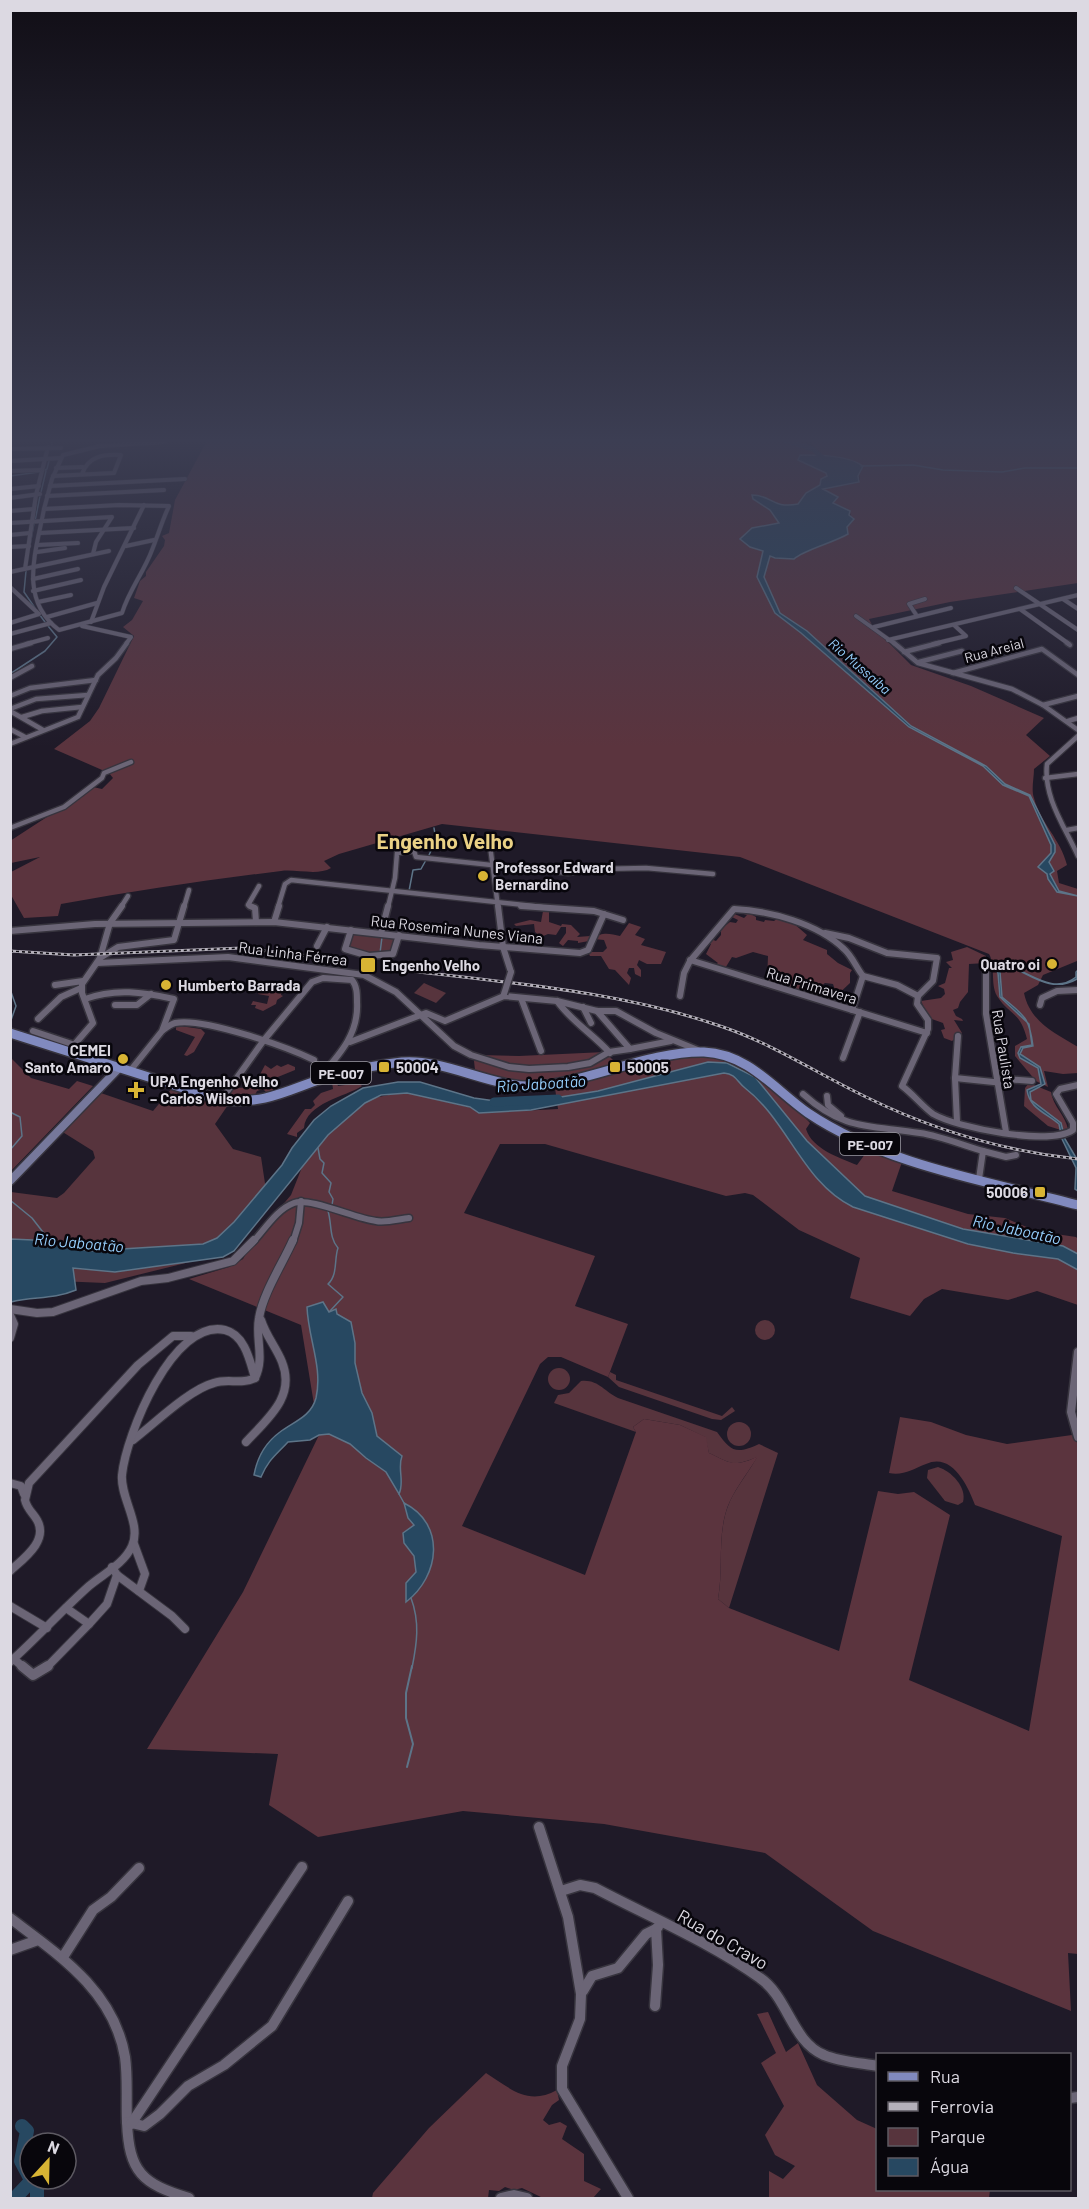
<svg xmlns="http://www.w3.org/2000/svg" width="1089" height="2209" font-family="Barlow,sans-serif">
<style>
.green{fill:#57343d}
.forest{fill:#5b343e;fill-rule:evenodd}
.water{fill:#274861;stroke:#5d7488;stroke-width:1.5}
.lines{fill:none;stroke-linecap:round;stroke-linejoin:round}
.stream-far1{stroke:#5d7488;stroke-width:1.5}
.stream{stroke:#5d7488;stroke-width:2}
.river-far2{stroke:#274861;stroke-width:5}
.river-far1{stroke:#274861;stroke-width:9}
.river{stroke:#274861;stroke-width:14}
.minor-far4-casing{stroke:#37343e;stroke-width:5}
.minor-far3-casing{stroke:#37343e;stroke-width:7}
.minor-far2-casing{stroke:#37343e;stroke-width:9}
.minor-far1-casing{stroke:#37343e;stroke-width:10}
.minor-casing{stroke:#37343e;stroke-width:13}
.tertiary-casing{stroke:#37343e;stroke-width:11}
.secondary-casing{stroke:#37343e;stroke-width:11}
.primary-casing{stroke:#37343e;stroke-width:12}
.minor-far4{stroke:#6b6576;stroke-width:4}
.minor-far3{stroke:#6b6576;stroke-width:4.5}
.minor-far2{stroke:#6b6576;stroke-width:6}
.minor-far1{stroke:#6b6576;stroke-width:8}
.minor{stroke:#6b6576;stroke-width:10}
.tertiary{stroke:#6b6576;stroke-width:8}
.secondary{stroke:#76789b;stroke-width:8}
.primary{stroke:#818abf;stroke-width:9}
.rail-casing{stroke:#b4b0ba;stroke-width:3}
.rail{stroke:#08060c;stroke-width:1.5;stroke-dasharray:3;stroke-linecap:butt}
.minor-bridge-casing{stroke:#37343e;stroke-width:9;stroke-linecap:butt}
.minor-bridge{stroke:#6b6576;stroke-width:6}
.poi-dot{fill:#d8b434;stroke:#08060c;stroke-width:2}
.labels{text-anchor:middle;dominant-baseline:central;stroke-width:5;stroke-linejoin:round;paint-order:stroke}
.far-street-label{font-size:14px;fill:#dcd9e2;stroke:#08060c}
.far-water-label{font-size:14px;font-style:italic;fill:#96cffd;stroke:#08060c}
.shield{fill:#08060c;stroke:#9c9aa2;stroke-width:1.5}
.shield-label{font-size:14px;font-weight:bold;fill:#dcd9e2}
.poi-label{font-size:15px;font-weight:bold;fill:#dcd9e2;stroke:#08060c;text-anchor:start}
.street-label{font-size:15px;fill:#dcd9e2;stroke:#08060c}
.water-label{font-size:16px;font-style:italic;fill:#96cffd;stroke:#08060c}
.near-street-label{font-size:18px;fill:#dcd9e2;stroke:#08060c}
.district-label{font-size:21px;font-weight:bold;fill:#ead185;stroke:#08060c}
</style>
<rect width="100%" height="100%" fill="#1f1a28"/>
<!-- green -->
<g class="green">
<polygon points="353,932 398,937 389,955 347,950"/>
<polygon points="424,983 446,993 436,1003 414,993"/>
<polygon points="173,1087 228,1105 215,1124 233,1149 261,1157 268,1203 202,1259 105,1283 11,1279 11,1192 57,1198 64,1193 95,1158 93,1151 61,1131 98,1092 153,1111"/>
<circle cx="765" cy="1330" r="10"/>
<circle cx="559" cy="1379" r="11"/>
<polygon points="610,1372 616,1375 616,1380 722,1416 732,1407 735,1411 721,1420 712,1419 619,1387 608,1377"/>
<path d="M581,1381C598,1379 605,1392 618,1398L717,1432C731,1451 735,1455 759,1444L778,1453L729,1608L718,1599C724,1567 716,1532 730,1501C737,1486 749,1472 757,1457C733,1467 732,1464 709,1453L705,1437L680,1425L644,1419L633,1427L636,1432L554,1403L558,1395L569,1393Z"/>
<circle cx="739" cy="1434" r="12"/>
<path d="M938,1467C951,1471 967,1487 963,1502L958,1505L945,1501L927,1478L928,1470Z"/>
</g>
<!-- forest -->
<g class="forest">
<path d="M209,437H780L815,449L808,437H1078V583L950,602L869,619L873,627L911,665L971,686L1044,718L1026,735L1050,756L1034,769C1034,778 1031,790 1034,798C1040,822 1061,840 1067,865L1057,871L1059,883L1078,889L1077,961L1043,975L1038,985L1024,993C1030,1022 1055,1033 1078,1047V1073L1063,1074L1044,1071L1048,1087L1036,1081L1015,1056V1046L1027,1039C1020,1011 1009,1015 997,996C990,983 996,966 989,954L740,857L442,824L339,854L324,861L331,868C318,876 296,869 281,871C207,880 134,891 61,904L58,916L24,918L11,895V872L40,857L11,863L10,841L93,787L102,789L113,778L109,773L54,749L90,721L99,708L134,636L123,627L132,620L143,601L134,598L140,581L146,576V572L164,546L165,540L162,536L169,533L175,500ZM800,455H814L857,462L860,480L856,483L823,489L836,496L832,502L849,510L853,521L847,527L845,536C831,543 804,550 794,559L772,558C768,551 750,542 743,537L752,528L779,523L770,510L753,499L757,495L783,507L798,504L806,493L820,485V481L827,476L826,473L798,460Z"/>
<polygon points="543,911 549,911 549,922 561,926 562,924 571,925 580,934 577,937 590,936 589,941 578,943 578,941 568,940 563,946 559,943 566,933 566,927 561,927 556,935 548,934 541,937 535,932 534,924 516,926 514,924 530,920 541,922"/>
<path d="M734,911L749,913L756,917V920L764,922L765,920L774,921L778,918L792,922L807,935L803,940L827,950V954L838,963L852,970L850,973V983L833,999L835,1002L819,999L835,990L833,984L825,983C816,991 811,992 801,989L799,991L767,981L768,956L753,952L736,958L732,957L724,970L714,966L718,963L706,954L711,944L707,942L708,938L716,941L721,935V929L730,922L736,923L738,920L728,915L732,913L744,918L747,915Z"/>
<path d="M629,923L641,927L635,935L645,939L641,945L666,952L661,964H647L639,960L637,965L641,970V977L635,974L634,968H629L627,973L631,978L629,985L615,970L609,969L601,956H590L589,954L590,952H603L607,948L604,940L594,939C601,931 611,934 620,936Z"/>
<polygon points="967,947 986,956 986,963 969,964 968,992 960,1002 958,1008 953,1010 956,1016 962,1019 963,1021 954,1020 962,1033 952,1041 944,1038 941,1030 945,1029 943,1023 929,1018 921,1001 941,998 945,994 944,989 938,986 945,983 949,968 952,968 946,962 953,960 951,952"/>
<polygon points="272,986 276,986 275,991 282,991 281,995 283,996 277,1000 276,1004 263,1011 255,1008 256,1005 251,1005 253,1001 267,1004 269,996 258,994 261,989 269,990"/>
<polygon points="180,1026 201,1029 205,1033 194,1052 187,1056 184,1055 195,1037 176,1030 176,1027"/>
<path d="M605,1052L616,1063C600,1074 545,1082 525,1082C508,1082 490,1075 475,1070L474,1061L479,1055L519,1056Z"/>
<path d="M706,1053L739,1061L792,1104L810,1123L806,1129C812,1149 840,1158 857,1165L871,1146L903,1159L892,1191L968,1214L1005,1218L1036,1231L1076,1237L1078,1239V1305L1037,1291L1008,1300L942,1289L924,1299L910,1316L850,1298L860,1258L799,1230L753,1195L745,1193L726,1196L545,1144H500L464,1213L595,1256L575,1306L628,1324L608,1377L561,1357H548L540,1364L462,1526L585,1575L636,1432L633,1427L644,1419L680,1425L706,1437L709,1453C730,1463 735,1468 758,1456C749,1471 737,1486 730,1501C716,1531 724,1567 718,1599L729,1608L839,1651L878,1491L898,1494L914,1492L950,1515L909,1680L1029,1731L1062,1536L975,1505C968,1486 952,1452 926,1464C913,1469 903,1476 889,1473L900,1417L931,1422L966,1435L1007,1444L1072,1435L1078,1443V1954L1068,1953L1071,2011L873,1931L765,1853L604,1824L463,1811L318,1837L269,1805L278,1754L147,1749L243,1592L319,1435L301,1325L189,1279L229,1267L243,1259L254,1239L291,1195L312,1142L363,1100L404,1092L472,1108L520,1111L558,1109L555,1088C606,1077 655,1063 706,1053Z"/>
<polygon points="11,1058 31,1078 69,1089 77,1081 93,1086 11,1171"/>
<polygon points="288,1064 295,1067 295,1070 268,1081 274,1091 266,1092 263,1089 257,1091 255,1095 228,1095 235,1088 258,1087 261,1081 257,1080 265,1065 271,1069 277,1065 281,1067"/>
<path d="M336,1081L338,1086L359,1083L362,1086C345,1097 306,1103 304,1128L297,1133V1137L287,1134L305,1109H311L315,1105L313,1101L321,1093L333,1089L332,1082Z"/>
<path d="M1029,1083L1051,1092C1053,1106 1065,1115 1068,1129L1064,1131L1048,1126L1024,1106L1025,1088Z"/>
<polygon points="768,2012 786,2052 798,2043 817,2085 857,2120 877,2129 878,2190 990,2190 989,2198 764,2198 769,2197 769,2171 783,2179 795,2166 775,2155 765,2135 784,2106 761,2063 776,2053 757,2014"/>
<path d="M486,2073C511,2089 528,2106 557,2090L559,2100L552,2105L543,2120L549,2125L560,2122L567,2126L562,2139L584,2154V2181L601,2189L593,2198H543L522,2188L514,2190L505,2187L499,2191L489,2190L488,2198H372L373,2193L429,2128Z"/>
</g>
<!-- water -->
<g class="water">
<path d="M800,455C818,455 848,455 863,466L858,476L859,482L823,489L838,497L833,503L850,511L849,515L854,519L847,527L848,534C833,543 803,550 794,559L775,558L770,556L764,577L780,613L807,631L911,726L986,766L1005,784L1030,795L1055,845V852L1049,862L1054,871L1050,874L1059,891L1078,896L1057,892L1048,879L1047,874L1038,867L1051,853V845L1029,796L1003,785L983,766L909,727L801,633L775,613L757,577L763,551L750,547L740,539L752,528L779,523L770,510L753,499L752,495C772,495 772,509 798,504L806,493L820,485L821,479L827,476L826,473L798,460Z"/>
<path d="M1001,964C1026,968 1051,997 1076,977V972L1078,970L1077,979C1042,999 1015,956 996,968L1000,972L1002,997C1024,1016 1029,1016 1033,1046L1023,1048L1020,1054L1040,1067L1045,1084L1030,1092L1031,1100L1061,1123L1065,1139L1078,1161V1191L1075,1189L1076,1168L1062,1139L1059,1124C1046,1113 1029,1108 1027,1090L1041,1084L1038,1068L1020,1058L1018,1053L1021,1047L1032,1045L1029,1024L1000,997L998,973L994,967Z"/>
<path d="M708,1062L727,1063L755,1077L807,1141L865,1196L963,1229L1063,1246L1078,1254V1270L1058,1259L1013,1253L968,1244L853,1207C803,1183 788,1121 745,1088C737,1082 736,1074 724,1073L531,1110L479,1113L470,1107L407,1093L381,1095L365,1103L328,1135L234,1251L223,1257L115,1272L73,1268L76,1290C52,1300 34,1296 11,1302V1239L33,1240L89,1251L203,1244L217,1238L234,1222L282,1165L292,1148L314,1120L331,1106L363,1088L398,1082H420L474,1098L517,1104L598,1091Z"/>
<path d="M323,1302L329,1312L336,1309L337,1314L351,1322L355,1343V1363L362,1393L372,1413L377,1436L402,1456C397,1469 405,1481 399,1494L386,1472L366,1458L350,1444L329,1434L319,1435L310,1440L288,1442C276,1455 268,1460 261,1477L254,1475C257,1458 265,1443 280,1432C293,1422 311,1417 316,1398C323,1367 308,1338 307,1307Z"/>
<path d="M404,1503C446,1524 440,1576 406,1602V1583L416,1572L414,1556L404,1543L403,1533L414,1525L408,1518Z"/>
</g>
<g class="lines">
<!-- stream-far1 -->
<g class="stream-far1">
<polyline points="52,438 52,446"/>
<polyline points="861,466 913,465 943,470 1002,472 1025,468 1078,468"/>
<polyline points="43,471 47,469 49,461"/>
<polyline points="10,476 39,472"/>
<polyline points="41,492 46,471"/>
<polyline points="35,521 40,496"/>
<polyline points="30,545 34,523"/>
<polyline points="26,571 24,592 35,608"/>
<polyline points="39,614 45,622"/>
<polyline points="10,674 45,651 57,637 48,626"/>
<polyline points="429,855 436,840 434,828"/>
<polyline points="409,891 413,870 421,869 426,860"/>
<polyline points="380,953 382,937"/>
<polyline points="10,989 16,1006 10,1023"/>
<polyline points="10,1112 20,1117 22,1136 10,1150"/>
<polyline points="318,1148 320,1159 324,1163 322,1173 331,1183 329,1192 333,1199 332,1205"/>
<polyline points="10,1200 32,1218 53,1245"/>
<path d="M328,1211C332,1224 329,1238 338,1248C334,1259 338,1275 328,1284L343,1297L330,1311"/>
<polyline points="399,1494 404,1503"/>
<path d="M411,1598C420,1622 417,1643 412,1668"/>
</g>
<!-- stream -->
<polyline class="stream" points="407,1767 413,1744 406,1718 406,1693 412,1666"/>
<!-- river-far2 -->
<polyline class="river-far2" points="775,437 813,449 829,464"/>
<!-- river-far1 -->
<polyline class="river-far1" points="494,1102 558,1099"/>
<!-- river -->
<g class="river">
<polyline points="22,2126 27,2131 21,2161 30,2178"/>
<polyline points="31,2179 37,2185 37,2198"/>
<polyline points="15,2198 32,2180"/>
</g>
<!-- minor-far4 casing -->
<g class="minor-far4-casing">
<g id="minor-far4">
<polyline points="10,439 33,437"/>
<polyline points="10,449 61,448"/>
<polyline points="10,461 61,458"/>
<polyline points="56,468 83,467"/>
<polyline points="10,471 42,470"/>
<path d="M53,476L114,473L121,455C104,454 88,456 82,474"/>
<polyline points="50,486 185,479"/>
<polyline points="10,489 39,486"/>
<polyline points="47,496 164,490"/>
<polyline points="10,498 40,494"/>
<path d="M119,505L169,506C162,521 158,535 152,550C144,572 129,590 122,613L59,630C18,599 36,552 44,509Z"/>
<polyline points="44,509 52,479 63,455 100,446 164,442 165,437"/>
<polyline points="10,511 34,509"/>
<polyline points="10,523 112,517 96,542 93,554"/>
<polyline points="40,533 134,528"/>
<polyline points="10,535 30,533"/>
<polyline points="38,545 78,543"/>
<polyline points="126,546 154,540"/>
<polyline points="10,547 29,546"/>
<polyline points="37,552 65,548"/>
<polyline points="25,569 36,495 48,447"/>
<polyline points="10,572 109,551"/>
<polyline points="33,579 78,569"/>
<polyline points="10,587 39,614 10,623"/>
<polyline points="1016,588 1078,630"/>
<polyline points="33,591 81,580"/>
<polyline points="1063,599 1078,609"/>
<polyline points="38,602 71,595"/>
<polyline points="1020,609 1069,644"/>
<polyline points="856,616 895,644"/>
<polyline points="917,616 909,604 925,599"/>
<polyline points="47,617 97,603"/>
<polyline points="91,622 104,587 144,505"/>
<polyline points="82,626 131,637 126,644"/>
<polyline points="874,627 951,608"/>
<polyline points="10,634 51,623"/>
<polyline points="888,640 1078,595"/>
<polyline points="26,644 48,638"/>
<polyline points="933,644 966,636 954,625"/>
</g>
</g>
<!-- minor-far3 casing -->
<g class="minor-far3-casing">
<g id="minor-far3">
<polyline points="894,643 918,663 1012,689 1043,705 1078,730"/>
<polyline points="1067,643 1070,645"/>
<polyline points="10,649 31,643"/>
<polyline points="904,652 939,643"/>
<polyline points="919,662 962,651"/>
<polyline points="953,673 1042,649 1078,675"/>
<polyline points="10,678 32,666"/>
<polyline points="10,696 30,688 96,680"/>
<polyline points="1043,705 1078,696"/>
<polyline points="10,709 36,699 88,695"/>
<polyline points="10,711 43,730"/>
<polyline points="22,717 42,711 82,707"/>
<polyline points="1068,721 1078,718"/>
<polyline points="10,729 25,737"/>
<path d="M1078,736L1047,764C1043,797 1065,827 1078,856"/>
<polyline points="10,744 78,717 98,675 116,658 127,643"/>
<polyline points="1045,778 1078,774"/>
<polyline points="10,828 64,807 102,778 104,773 131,762"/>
<polyline points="1067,830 1078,828"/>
<polyline points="489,838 498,907"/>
<polyline points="121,907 128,896"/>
<polyline points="184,907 189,890"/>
<polyline points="253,907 248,905 259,886"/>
<polyline points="278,907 285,884 291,880 542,907"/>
<polyline points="388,907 395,878 397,853 414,851 416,857 568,873 600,869 646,868 713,874"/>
</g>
</g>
<!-- minor-far2 casing -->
<g class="minor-far2-casing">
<g id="minor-far2">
<polyline points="250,906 255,908 256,922"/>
<polyline points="498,906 503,947 511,972"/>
<polyline points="521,906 594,911 623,920"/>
<polyline points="274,922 279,906"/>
<polyline points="351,930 345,949 369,956 393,954 399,935"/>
<polyline points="10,931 95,924 274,922 479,945 580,953 588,950 604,914"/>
<polyline points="381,933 388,906"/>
<polyline points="825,933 849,938 887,953 937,958 933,981 918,996"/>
<polyline points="317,946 327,927"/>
<polyline points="100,958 118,947 174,940 184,906"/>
<polyline points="690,960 927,1033"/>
<polyline points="97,963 228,957 364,975 396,992 454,1046 471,1055 509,1067 529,1069 568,1067 590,1063 609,1052 630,1049"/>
<polyline points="986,969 986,1014 1006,1132"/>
<polyline points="863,976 897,985 918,996"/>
<polyline points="55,985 83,981"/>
<path d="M680,996L684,973L690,961L734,909C770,911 817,923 844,949C852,956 856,967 863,976"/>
<path d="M918,996L917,1004L928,1020V1029L902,1086C913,1094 922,1106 933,1114C957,1128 1050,1146 1073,1130V1123L1056,1094L1060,1089L1078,1085"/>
<polyline points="521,998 541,1051"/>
<path d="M85,999C115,988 143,992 174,999L162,1031L130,1071"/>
<path d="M557,1001C572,1022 593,1034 610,1053"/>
<polyline points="115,1005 137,1005 151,994"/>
<polyline points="1040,1005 1042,998 1057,991 1078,990"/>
<polyline points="583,1007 591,1023"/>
<polyline points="852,1010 863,976"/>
<polyline points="597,1011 630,1049 671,1041"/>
<polyline points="38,1019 61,997 81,988"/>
<path d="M163,1030C167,1027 171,1024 175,1023C203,1017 287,1047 314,1060"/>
<polyline points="33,1031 75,1045"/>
<polyline points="350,1042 426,1013 445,1021 504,996 557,1001 597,1011 616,1011 656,1033 700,1051"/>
<polyline points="68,1052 93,1023 82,993 82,984 100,958 110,923 122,906"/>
<polyline points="843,1058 860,1012"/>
<polyline points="955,1078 1003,1083 1006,1079 1032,1081"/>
<path d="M803,1094C844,1131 870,1125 920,1133C941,1136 962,1145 983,1151"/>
<polyline points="827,1096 828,1105 841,1116"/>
<path d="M221,1100L264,1040L312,982L323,978L352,980C357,986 357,994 357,1002C359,1035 338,1056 318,1079"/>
<polyline points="957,1122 955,1078 958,1036"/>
<polyline points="979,1179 983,1151 1006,1157 1016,1155"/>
<path d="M253,1242C265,1229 277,1209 294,1203C310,1197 356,1219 376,1221C386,1223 399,1219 409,1218"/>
<polyline points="293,1242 299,1223 301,1201"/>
</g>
</g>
<!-- minor-far1 casing -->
<g class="minor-far1-casing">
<g id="minor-far1">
<polyline points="10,1309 37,1313 53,1312 141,1281 168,1278 233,1261 254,1240"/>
<polyline points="10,1315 14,1324 10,1338"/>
<path d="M133,1440C154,1424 190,1389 214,1383C228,1378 241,1385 255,1378C265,1357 255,1339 259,1318C263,1293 283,1263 293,1240"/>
<path d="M246,1442C267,1419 296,1397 282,1362C276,1347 266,1336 261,1320"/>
<polyline points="10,1483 21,1486 24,1494"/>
<polyline points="134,1544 145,1574 139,1591"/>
<polyline points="112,1567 117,1575 172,1616 185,1629"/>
<path d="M10,1571C23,1559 49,1541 37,1520C33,1513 27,1509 25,1500L29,1483L138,1365L173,1336H191"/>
<polyline points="10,1606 47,1628"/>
<polyline points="89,1624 107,1604 117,1575"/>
<polyline points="14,1659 24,1668"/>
<path d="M10,1662C37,1638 62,1610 89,1586C103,1574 124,1564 132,1546C142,1524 120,1498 122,1475C126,1435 173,1318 225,1330C245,1335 250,1361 255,1378"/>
<polyline points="46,1668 89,1624 66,1608"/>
</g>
</g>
<!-- minor casing -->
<g class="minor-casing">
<g id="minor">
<polyline points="22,1666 33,1675 48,1666"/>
<polyline points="539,1827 568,1917 581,1994 580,2019 562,2066 562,2089 628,2198"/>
<path d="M561,1891L580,1885L595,1888C650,1917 710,1942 760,1978C788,1997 792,2042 824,2055C840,2062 861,2063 878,2066"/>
<path d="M10,1918C59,1955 114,1991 125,2057C128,2078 126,2101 127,2122L144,2126L160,2114L188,2086L224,2065L272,2026L348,1901"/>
<polyline points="10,1950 38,1940"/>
<polyline points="63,1957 93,1910 111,1897 139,1868"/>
<polyline points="583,1991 592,1976 618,1968 646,1934 656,1929"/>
<polyline points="655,2006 658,1965 656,1929 658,1927"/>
<polyline points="1070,2098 1078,2097"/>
<path d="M127,2122C129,2172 142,2184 189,2198"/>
<polyline points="131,2124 302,1867"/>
<polyline points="501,2198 514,2195 527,2198"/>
</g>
</g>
<!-- tertiary casing -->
<g class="tertiary-casing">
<polyline id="tertiary" points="1078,1352 1071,1412 1078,1437"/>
</g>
<!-- secondary casing -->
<g class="secondary-casing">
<polyline id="secondary" points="10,1181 119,1068"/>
</g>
<!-- primary casing -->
<g class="primary-casing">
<path id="primary" d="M10,1033L221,1100C267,1105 289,1089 330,1076C352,1069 379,1065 402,1062C446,1058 494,1090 540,1086C593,1080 651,1051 704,1052C749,1054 775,1090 808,1113C887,1166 988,1181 1078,1205"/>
</g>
<!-- minor-far4 -->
<use href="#minor-far4" class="minor-far4"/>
<!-- minor-far3 -->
<use href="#minor-far3" class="minor-far3"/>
<!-- minor-far2 -->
<use href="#minor-far2" class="minor-far2"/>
<!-- minor-far1 -->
<use href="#minor-far1" class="minor-far1"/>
<!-- minor -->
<use href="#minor" class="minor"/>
<!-- tertiary -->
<use href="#tertiary" class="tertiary"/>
<!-- secondary -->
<use href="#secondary" class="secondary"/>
<!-- primary -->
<use href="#primary" class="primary"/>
<!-- rail casing -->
<g class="rail-casing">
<g id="rail">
<polyline points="10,951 74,955 242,948 335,959"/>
<path d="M402,970C510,983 620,991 723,1027C773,1044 818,1074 866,1097C933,1130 1003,1151 1078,1159"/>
</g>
</g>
<!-- rail -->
<use href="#rail" class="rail"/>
<!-- minor-bridge casing -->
<g class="minor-bridge-casing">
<polyline id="minor-bridge" points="504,994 511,972"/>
</g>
<!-- minor-bridge -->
<use href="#minor-bridge" class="minor-bridge"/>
</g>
<!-- sky -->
<linearGradient id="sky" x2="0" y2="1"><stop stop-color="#110e16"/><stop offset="0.59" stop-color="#3c3e53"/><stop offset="1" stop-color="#3c3e53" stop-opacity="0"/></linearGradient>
<rect width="1089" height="747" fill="url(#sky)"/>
<!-- markers -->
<g class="poi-dot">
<circle cx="483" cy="876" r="6"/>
<circle cx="1052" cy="964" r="6"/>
<rect x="360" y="957" width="16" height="16" rx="3"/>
<circle cx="166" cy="985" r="6"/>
<circle cx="123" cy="1059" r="6"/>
<rect x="378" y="1061" width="12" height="12" rx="3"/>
<rect x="609" y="1061" width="12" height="12" rx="3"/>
<path d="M133 1081h6v6h6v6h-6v6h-6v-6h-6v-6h6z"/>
<rect x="1034" y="1186" width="12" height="12" rx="3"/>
</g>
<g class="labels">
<!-- far-street labels -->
<g class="far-street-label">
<text transform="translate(994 650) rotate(-15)">Rua Areial</text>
</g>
<!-- far-water labels -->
<g class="far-water-label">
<text transform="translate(860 666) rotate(41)">Rio Mussaíba</text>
</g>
<!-- shield labels -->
<g class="shield">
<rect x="311" y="1062" width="60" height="22" rx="4.5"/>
<rect x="840" y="1133" width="60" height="22" rx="4.5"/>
</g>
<g class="shield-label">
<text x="341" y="1073">PE-007</text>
<text x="870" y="1144">PE-007</text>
</g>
<!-- poi labels -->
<g class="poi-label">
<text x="495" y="867">Professor Edward<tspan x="495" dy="17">Bernardino</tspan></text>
<text x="1040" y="964" text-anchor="end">Quatro oi</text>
<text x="382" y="965">Engenho Velho</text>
<text x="178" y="985">Humberto Barrada</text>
<text x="111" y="1050" text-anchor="end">CEMEI<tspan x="111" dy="17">Santo Amaro</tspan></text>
<text x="396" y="1067">50004</text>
<text x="627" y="1067">50005</text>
<text x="150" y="1081">UPA Engenho Velho<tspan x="150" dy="17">– Carlos Wilson</tspan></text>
<text x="1028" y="1192" text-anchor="end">50006</text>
</g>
<!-- street labels -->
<g class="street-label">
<text transform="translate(457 929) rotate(6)">Rua Rosemira Nunes Viana</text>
<text transform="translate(293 953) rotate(7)">Rua Linha Férrea</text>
<text transform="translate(812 985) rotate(17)">Rua Primavera</text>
<text transform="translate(1004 1049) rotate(81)">Rua Paulista</text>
</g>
<!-- water labels -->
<g class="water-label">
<text transform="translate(541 1083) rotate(-4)">Rio Jaboatão</text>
<text transform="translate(1017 1229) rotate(12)">Rio Jaboatão</text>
<text transform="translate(79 1242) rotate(5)">Rio Jaboatão</text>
</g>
<!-- near-street labels -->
<g class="near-street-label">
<text transform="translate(723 1939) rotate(30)">Rua do Cravo</text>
</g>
<!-- district labels -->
<g class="district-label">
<text x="445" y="840">Engenho Velho</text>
</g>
</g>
<!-- border -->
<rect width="1089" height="2209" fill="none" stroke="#dcd9e2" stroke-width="24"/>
<!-- legend -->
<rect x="876" y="2053" width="195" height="138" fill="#08060c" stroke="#5d5a62" stroke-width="1.5"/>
<rect x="888" y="2072" width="30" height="9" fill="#818abf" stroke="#5d5a62" stroke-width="1.5"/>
<text x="930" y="2083" font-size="18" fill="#dcd9e2">Rua</text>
<rect x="888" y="2102" width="30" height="9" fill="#b4b0ba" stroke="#5d5a62" stroke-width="1.5"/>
<text x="930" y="2113" font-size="18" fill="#dcd9e2">Ferrovia</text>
<rect x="888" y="2128" width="30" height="18" fill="#57343d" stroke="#5d5a62" stroke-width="1.5"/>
<text x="930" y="2143" font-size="18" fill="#dcd9e2">Parque</text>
<rect x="888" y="2158" width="30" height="18" fill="#274861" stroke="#5d5a62" stroke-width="1.5"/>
<text x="930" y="2173" font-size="18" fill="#dcd9e2">Água</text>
<!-- north arrow -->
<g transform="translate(48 2161) rotate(22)"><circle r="28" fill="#08060c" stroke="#5d5a62" stroke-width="1.5"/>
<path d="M0-4.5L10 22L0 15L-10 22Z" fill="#d8b434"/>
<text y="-9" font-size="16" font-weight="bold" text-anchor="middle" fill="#dcd9e2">N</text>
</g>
</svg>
